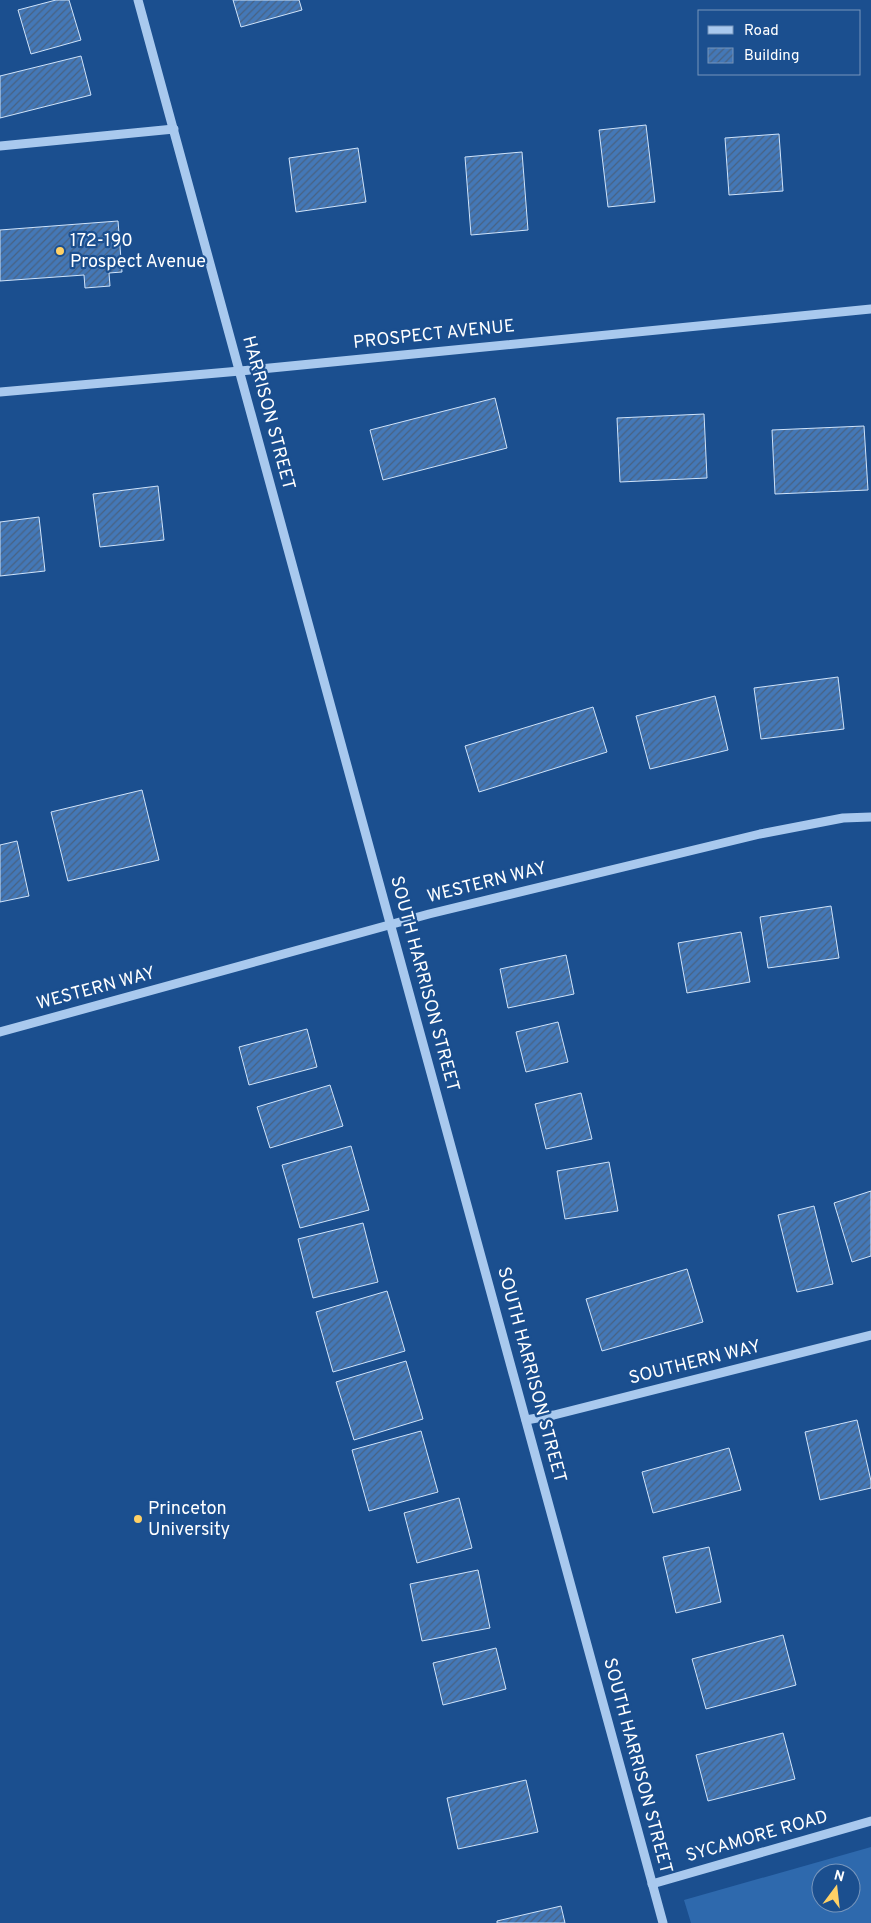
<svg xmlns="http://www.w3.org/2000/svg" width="871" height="1923" font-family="Overpass,sans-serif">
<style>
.grass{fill:#2e69ad;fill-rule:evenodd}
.building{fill:url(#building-hatch);stroke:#cfe3fa}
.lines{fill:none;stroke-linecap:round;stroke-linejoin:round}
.minor{stroke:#a9c9ee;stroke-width:9}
.poi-dot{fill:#ffd166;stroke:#1b4f8f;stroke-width:2}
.labels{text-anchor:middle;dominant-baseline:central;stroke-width:4.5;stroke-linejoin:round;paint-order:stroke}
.poi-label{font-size:18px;fill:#fff;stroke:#1b4f8f;text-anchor:start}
.street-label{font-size:18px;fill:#fff;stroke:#1b4f8f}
</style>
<defs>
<pattern id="building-hatch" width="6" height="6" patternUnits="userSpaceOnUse" patternTransform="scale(1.25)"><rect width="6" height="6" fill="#4478b7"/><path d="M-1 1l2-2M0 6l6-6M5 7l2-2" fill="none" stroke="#486282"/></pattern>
</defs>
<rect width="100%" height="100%" fill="#1b4f8f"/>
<!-- grass -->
<path class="grass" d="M871,1847V1923H691L684,1900ZM821,1873H851V1903H821Z"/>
<!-- building -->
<g class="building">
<polygon points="56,0 69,0 81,40 31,54 18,10"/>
<polygon points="233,0 299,0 302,10 241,27"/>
<polygon points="81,56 91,95 0,118 0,76"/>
<polygon points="646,125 655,202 608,207 599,130"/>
<polygon points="779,134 783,191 729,195 725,138"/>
<polygon points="358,148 366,202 296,212 289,158"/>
<polygon points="522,152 528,230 471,235 465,157"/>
<polygon points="118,221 122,272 109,273 110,286 85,288 84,275 0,281 0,230"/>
<polygon points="495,398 507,448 383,480 370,430"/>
<polygon points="704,414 707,478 620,482 617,418"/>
<polygon points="864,426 868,490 775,494 772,430"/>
<polygon points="158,486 164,540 100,547 93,494"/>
<polygon points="39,517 45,571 0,576 0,522"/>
<polygon points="838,677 844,729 761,739 754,688"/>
<polygon points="715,696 728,750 650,769 636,716"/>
<polygon points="593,707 607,752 479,792 465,746"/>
<polygon points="142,790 159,860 68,881 51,812"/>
<polygon points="17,841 29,896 0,902 0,845"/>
<polygon points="831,906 839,958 768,968 760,917"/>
<polygon points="741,932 750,982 687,993 678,943"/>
<polygon points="566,955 574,994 508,1008 500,969"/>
<polygon points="558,1022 568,1062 526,1072 516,1032"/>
<polygon points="307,1029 317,1067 249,1085 239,1047"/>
<polygon points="330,1085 343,1126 270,1148 257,1107"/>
<polygon points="581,1093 592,1139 546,1149 535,1104"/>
<polygon points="351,1146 369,1210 300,1228 282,1165"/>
<polygon points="609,1162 618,1211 565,1219 557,1171"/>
<polygon points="871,1191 871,1256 852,1262 834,1203"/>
<polygon points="814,1206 833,1284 797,1292 778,1215"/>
<polygon points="363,1223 378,1282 313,1298 298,1239"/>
<polygon points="687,1269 703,1322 602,1351 586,1299"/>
<polygon points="387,1291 405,1351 333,1372 316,1312"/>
<polygon points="406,1361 423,1419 354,1440 336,1382"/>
<polygon points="857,1420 871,1481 871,1488 820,1500 805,1432"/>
<polygon points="421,1431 438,1492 369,1511 352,1450"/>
<polygon points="729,1448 741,1490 653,1513 642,1472"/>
<polygon points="459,1498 472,1548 417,1563 404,1513"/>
<polygon points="709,1547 721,1602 676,1613 663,1557"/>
<polygon points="478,1570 490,1628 422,1641 410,1584"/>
<polygon points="783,1635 796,1685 706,1709 692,1659"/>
<polygon points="496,1648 506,1689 443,1705 433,1663"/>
<polygon points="783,1733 795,1779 708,1801 696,1755"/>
<polygon points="526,1780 538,1832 458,1849 447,1798"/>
<polygon points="561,1906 565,1923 497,1923 497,1921"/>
</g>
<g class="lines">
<!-- minor -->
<g class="minor">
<polyline points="138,0 663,1923"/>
<polyline points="0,146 174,129"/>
<polyline points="0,392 240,371 871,309"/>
<polyline points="0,1032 429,914 760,834 843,818 871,817"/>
<polyline points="526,1420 554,1415 871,1335"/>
<polyline points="652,1884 871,1821"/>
</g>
</g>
<!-- markers -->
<g class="poi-dot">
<circle cx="60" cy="251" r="5"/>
<circle cx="138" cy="1519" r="5"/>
</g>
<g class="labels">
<!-- poi labels -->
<g class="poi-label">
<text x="70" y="241">172-190<tspan x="70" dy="21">Prospect Avenue</tspan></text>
<text x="148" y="1509">Princeton<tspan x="148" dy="21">University</tspan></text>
</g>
<!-- street labels -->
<g class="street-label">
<text transform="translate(434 335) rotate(-6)">PROSPECT AVENUE</text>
<text transform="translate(268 413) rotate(75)">HARRISON STREET</text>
<text transform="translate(487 883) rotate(-14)">WESTERN WAY</text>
<text transform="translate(424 984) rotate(75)">SOUTH HARRISON STREET</text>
<text transform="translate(96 989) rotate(-15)">WESTERN WAY</text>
<text transform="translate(695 1363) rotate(-14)">SOUTHERN WAY</text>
<text transform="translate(531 1375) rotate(75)">SOUTH HARRISON STREET</text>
<text transform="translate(637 1766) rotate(75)">SOUTH HARRISON STREET</text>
<text transform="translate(757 1837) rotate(-16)">SYCAMORE ROAD</text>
</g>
</g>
<!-- legend -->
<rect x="698" y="10" width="162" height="65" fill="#1b4f8f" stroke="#7695bc"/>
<rect x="708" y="26" width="25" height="8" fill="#a9c9ee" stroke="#7695bc"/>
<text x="744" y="35" font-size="15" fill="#ffffff">Road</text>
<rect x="708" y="48" width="25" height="15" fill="url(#building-hatch)" stroke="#7695bc"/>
<text x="744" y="60" font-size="15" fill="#ffffff">Building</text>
<!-- north arrow -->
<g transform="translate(836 1888) rotate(15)"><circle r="24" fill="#1b4f8f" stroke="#7695bc"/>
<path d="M0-4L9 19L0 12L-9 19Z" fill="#ffd166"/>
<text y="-8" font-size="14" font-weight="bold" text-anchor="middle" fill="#ffffff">N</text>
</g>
</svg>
